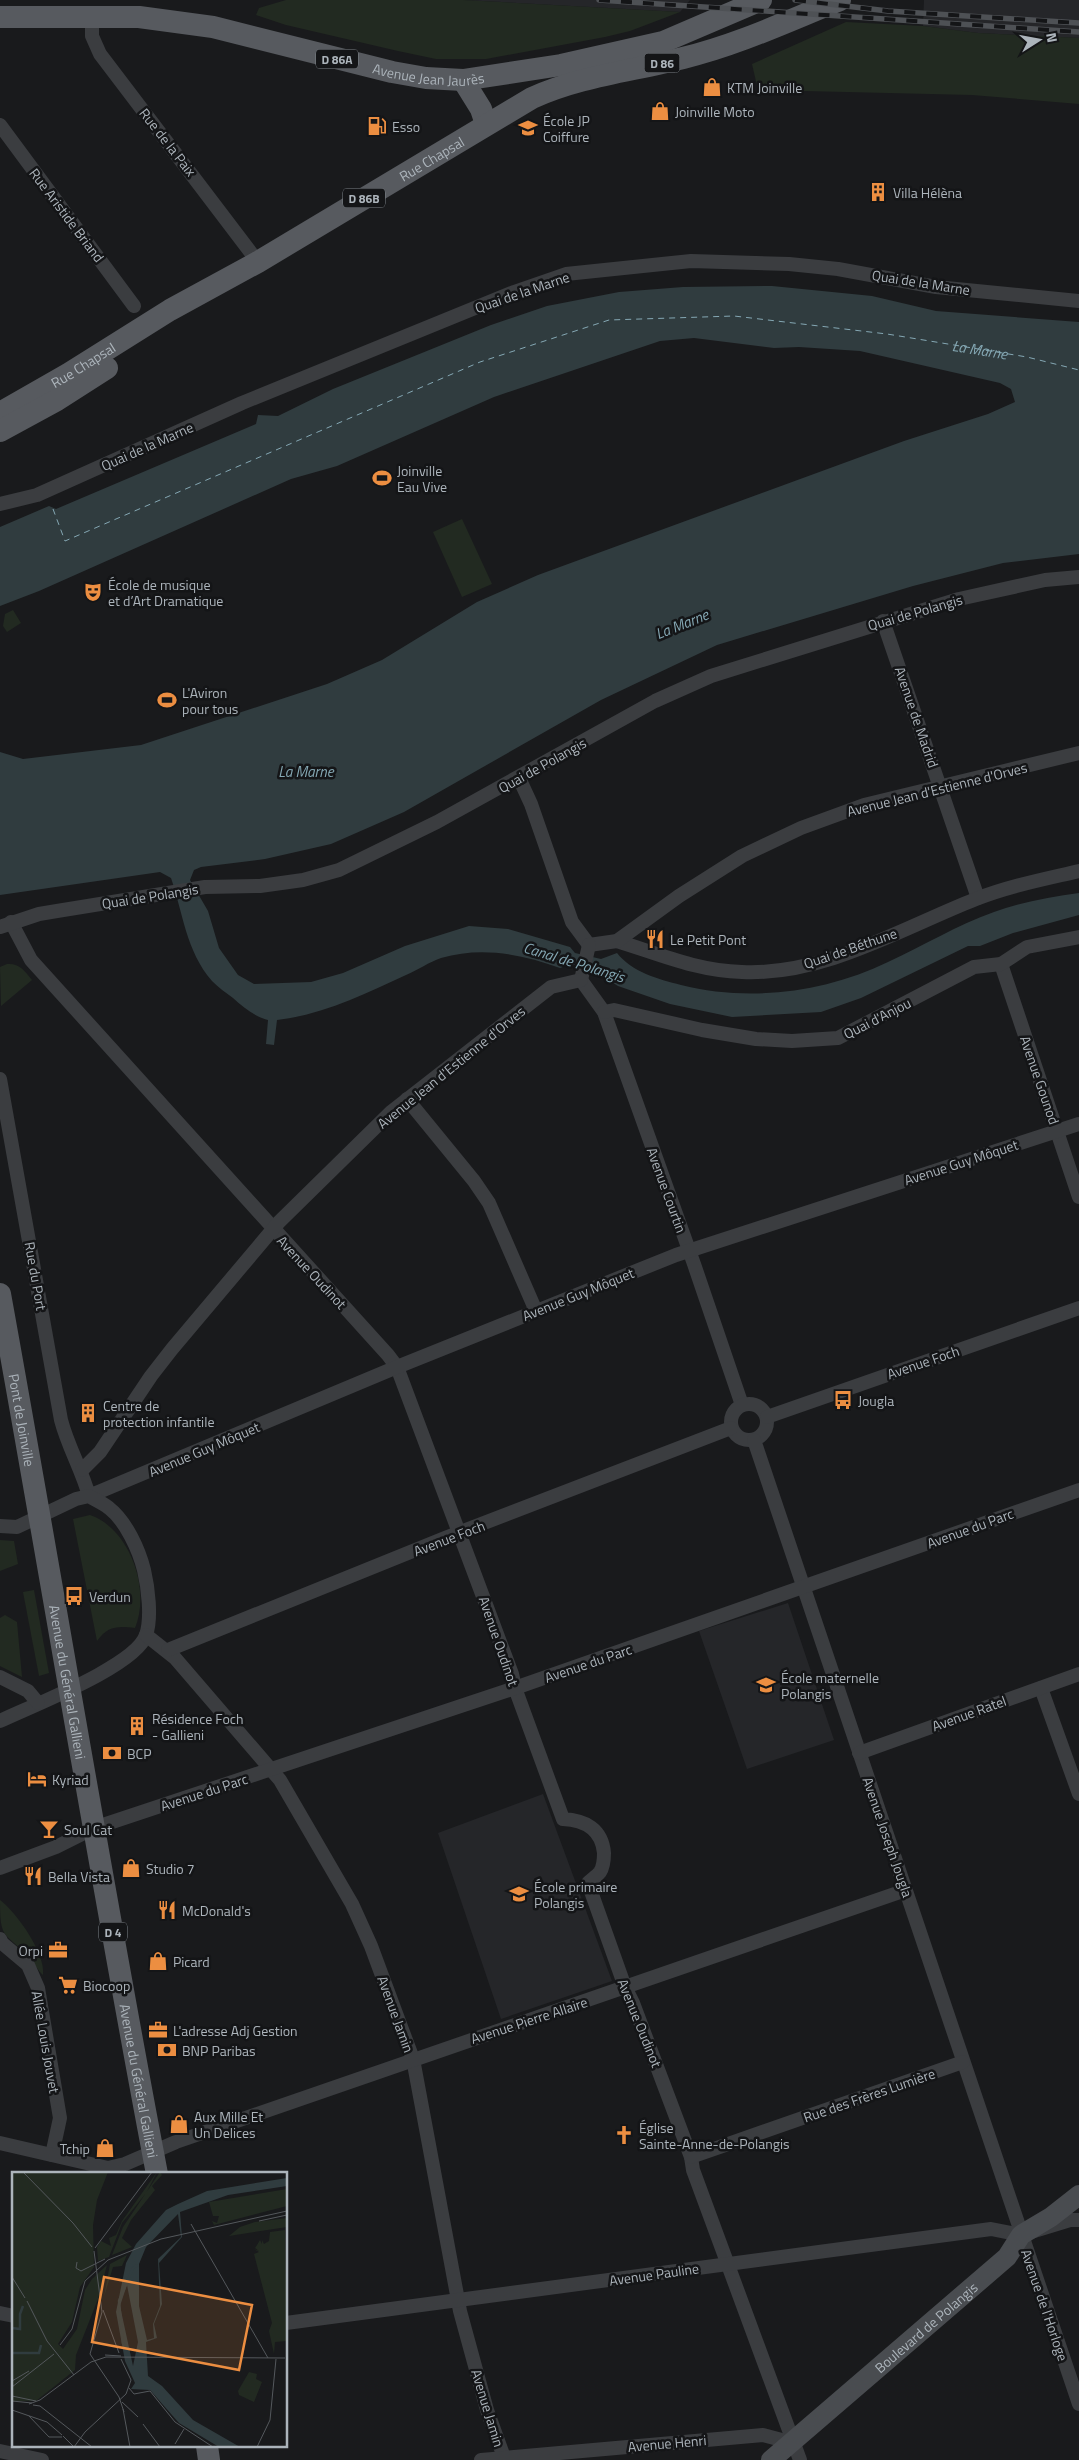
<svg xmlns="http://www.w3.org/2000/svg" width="1079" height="2460" font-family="'Titillium Web',sans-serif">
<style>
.built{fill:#252629}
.green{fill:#222a21}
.water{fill:#303c3f}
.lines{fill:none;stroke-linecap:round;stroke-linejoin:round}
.ferry{stroke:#85a8b4;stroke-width:1;stroke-dasharray:6 5;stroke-linecap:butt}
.street{stroke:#3b3d40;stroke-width:14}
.secondary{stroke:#494c50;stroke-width:20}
.primary{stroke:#575a5f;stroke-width:22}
.rail-casing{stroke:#4e5155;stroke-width:5.5}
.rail{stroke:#141517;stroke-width:4;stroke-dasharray:11;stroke-linecap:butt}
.labels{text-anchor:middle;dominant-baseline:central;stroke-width:5;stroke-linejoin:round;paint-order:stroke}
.shield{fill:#141517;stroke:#7e848a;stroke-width:1}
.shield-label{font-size:12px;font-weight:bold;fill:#acb4bb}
.street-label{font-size:14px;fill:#acb4bb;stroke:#141517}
.poi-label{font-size:14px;fill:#acb4bb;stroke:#141517;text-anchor:start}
.water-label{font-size:15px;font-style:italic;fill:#85a8b4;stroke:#141517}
.inset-river{fill:none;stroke:#303c3f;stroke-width:2.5}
.inset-road{fill:none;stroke:#54585c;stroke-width:1}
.view{fill:#ec8e41;fill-opacity:0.15;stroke:#ec8e41;stroke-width:2.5}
.inset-edge{fill:none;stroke:#acb4bb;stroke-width:2.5}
</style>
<rect width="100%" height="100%" fill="#191a1c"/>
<!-- built -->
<g class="built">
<polygon points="463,0 690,0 680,12"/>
<polygon points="924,0 1079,0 1079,38 978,33 923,26"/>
<polygon points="788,1603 834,1740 747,1769 699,1631"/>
<polygon points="543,1794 612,1981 501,2019 438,1833"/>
</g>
<!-- green -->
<g class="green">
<polygon points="286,0 463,0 680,12 630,31 605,37 486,59 436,59 398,51 286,25 256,15 259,8"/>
<polygon points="846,22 923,26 978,33 1079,38 1079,104 972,95 758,90 752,64"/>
<polygon points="462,519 492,584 462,597 433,532"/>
<polygon points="13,610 21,623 7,632 3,626 5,614"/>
<path d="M7,964C19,963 25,971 32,980L1,1006L0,967Z"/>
<path d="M90,1515C130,1529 151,1589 135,1628C117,1626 108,1626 97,1641L73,1519Z"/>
<polygon points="0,1540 14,1541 18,1564 0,1571"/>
<polygon points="34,1590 49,1673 39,1676 23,1592"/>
<polygon points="5,1615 17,1622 22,1677 0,1666 0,1618"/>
<path d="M0,1900C17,1913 46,1954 43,1975C38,1971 34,1962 29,1957C4,1931 0,1940 0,1900Z"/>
</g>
<!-- water -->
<path class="water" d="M772,286L872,296L936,311L1079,322V554L1003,563L913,586L717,645L601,700L404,812L331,844L265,859L201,867L194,870L190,880L208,911L219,948L238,975L254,984L311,982L343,973L405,946L469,926L508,929L570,947L575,953L601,959L617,953C632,972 658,979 681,985C749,1002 824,993 888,962C923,946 957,925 994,912C1021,902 1051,897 1079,893V915L1013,933L980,946H968L861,998L821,1012L732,1017L670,1004L618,986L596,972L571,964L560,968C522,954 481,946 441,958C429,962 418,970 406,975C364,994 323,1015 277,1020L274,1045L266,1044L268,1020C255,1017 243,1007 233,998C226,993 218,987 212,981C186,951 183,913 171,878L160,872L0,895V752L23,759L141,745L327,684L382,660L477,602L538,575L904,441L988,414L1015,402L1011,389L1000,383L860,351L799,347L774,348L694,338L660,341L494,397L337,466L291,479L39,591L0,606V527L49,506L56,509L256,424L258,415L278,416L333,389L491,325L547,306L619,292L683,287Z"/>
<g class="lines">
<!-- ferry -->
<path class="ferry" id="s1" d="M53,509L65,541L480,362L609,320L734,316L887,334L1027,357L1079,370"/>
<!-- street -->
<g class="street">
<polyline points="92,17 92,36 100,54 258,262"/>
<polyline points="0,125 134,306"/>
<polyline points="0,504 37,495 242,403 514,292 566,274 691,261 789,264 838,269 936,287 1079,301"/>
<polyline points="883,621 978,898"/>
<polyline points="519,778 531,804 572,922 589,945"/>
<path d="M11,922L31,960L388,1355L397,1367L512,1674L515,1688L563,1819C585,1820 602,1829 604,1853C604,1859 604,1866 600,1872C597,1876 592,1879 588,1883L625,1987L633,2003L691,2157L693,2170L800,2460"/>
<polyline points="0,927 39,914 57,911 205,887 260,886 303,880 339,870 437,822 655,701 711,676 959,599 1045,580 1079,577"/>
<path d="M617,941C659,954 697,971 742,972C824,976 902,928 976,899C1009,886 1045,879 1079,871"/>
<polyline points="589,945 617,941 679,896 742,856 801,828 864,805 1079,753"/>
<polyline points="1001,964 1079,1197"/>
<polyline points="581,980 604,1012 694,1264 742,1405"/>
<polyline points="581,980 589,945"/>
<polyline points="604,1012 614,1010 702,1030 756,1039 792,1041 838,1038 974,967 1001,964 1027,947 1079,937"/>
<path d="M0,1079L61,1420C68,1447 82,1470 89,1496L397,1367L676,1255L1079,1124"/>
<polyline points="407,1099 474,1181 489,1203 536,1311"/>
<circle cx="749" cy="1422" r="18"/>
<polyline points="767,1417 1079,1308"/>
<polyline points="754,1440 1079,2404"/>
<polyline points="82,1470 100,1452 151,1376 172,1349 279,1222 391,1112 551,987 581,980"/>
<path d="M0,1526L17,1527L76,1499L89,1496C95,1500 103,1503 109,1508C126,1521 139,1550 144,1570C148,1587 152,1618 146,1635C136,1666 31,1706 0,1721"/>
<polyline points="146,1635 175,1658 280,1780 352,1904 371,1946 413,2059 460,2311 487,2410 505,2460"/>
<polyline points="168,1650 445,1538 731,1428"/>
<polyline points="0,1677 28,1691 38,1703"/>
<polyline points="1041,1688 1079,1794"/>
<polyline points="859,1753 1079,1674"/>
<polyline points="0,1868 56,1847 94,1828 515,1688 1079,1490"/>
<polyline points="0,1939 2,1943 28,1965 38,1988 60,2118 52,2155"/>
<polyline points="0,2143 108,2168 125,2164 176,2142 906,1890"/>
<polyline points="691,2157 963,2062"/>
<polyline points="0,2313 14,2316"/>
<polyline points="286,2323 991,2229 1021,2235 1070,2220 1079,2220"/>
<polyline points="0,2451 42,2460"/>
<polyline points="481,2460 763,2435 793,2443"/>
</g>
<!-- secondary -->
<path class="secondary" id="s2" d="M771,2460L1007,2257L1021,2235L1051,2217L1079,2195"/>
<!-- primary -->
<g class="primary">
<path id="s3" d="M0,17H139L213,27L392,72L426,78L463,80L561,65L663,42L761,0"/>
<polyline points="463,80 481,109 486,124"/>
<path id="s4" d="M0,413L68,374L170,310L258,262L532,98C580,76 632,71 683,58C737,45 788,21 840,0"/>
<polyline points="0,431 57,400 107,368"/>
<path id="s5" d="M0,1294C53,1587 101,1881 157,2174"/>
<polyline points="207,2446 209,2460"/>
</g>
<!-- rail casing -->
<g class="rail-casing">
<g id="rail">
<polyline points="599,0 1079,32"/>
<polyline points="795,0 888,11 1079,23"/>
</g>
</g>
<!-- rail -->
<use href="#rail" class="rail"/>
</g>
<!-- icons -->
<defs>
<g id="shop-bare" transform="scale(1.5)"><path d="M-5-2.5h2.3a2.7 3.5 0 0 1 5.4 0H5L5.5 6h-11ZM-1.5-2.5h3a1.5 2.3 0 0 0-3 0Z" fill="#ec8e41" stroke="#141517" stroke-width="2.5" paint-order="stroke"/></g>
<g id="fuel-bare" transform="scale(1.5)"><path d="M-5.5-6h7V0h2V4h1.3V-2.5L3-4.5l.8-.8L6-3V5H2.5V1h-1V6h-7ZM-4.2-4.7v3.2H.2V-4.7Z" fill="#ec8e41" stroke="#141517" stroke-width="2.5" paint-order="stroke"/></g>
<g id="school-bare" transform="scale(1.5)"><path d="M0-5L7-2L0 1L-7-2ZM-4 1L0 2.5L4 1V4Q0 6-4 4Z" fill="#ec8e41" stroke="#141517" stroke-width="2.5" paint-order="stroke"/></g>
<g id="building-bare" transform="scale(1.5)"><path d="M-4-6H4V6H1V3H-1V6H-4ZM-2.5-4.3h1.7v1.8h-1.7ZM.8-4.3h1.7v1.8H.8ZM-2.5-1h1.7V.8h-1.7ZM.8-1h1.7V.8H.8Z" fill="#ec8e41" stroke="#141517" stroke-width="2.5" paint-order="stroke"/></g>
<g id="stadium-bare" transform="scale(1.5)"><path d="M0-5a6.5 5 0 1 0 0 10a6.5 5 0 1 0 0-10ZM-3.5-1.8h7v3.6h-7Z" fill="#ec8e41" stroke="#141517" stroke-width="2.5" paint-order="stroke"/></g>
<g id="theatre-bare" transform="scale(1.5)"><path d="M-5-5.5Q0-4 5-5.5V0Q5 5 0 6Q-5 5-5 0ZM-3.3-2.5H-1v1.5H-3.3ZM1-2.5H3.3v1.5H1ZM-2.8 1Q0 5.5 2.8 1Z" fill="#ec8e41" stroke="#141517" stroke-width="2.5" paint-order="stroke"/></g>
<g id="restaurant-bare" transform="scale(1.5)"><path d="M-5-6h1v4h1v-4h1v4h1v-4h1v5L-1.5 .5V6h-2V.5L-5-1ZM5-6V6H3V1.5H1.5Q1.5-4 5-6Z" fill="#ec8e41" stroke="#141517" stroke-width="2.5" paint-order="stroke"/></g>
<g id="bus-bare" transform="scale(1.5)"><path d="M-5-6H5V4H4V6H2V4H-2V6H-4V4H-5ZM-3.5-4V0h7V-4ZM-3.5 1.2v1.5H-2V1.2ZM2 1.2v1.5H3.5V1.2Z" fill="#ec8e41" stroke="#141517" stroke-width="2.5" paint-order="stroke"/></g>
<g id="bank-bare" transform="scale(1.5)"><path d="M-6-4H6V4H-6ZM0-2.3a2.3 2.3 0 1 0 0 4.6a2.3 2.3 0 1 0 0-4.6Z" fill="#ec8e41" stroke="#141517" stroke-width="2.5" paint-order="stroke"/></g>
<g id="hotel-bare" transform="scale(1.5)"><path d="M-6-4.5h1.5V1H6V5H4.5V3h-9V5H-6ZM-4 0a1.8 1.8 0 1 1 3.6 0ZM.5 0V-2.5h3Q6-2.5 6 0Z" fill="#ec8e41" stroke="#141517" stroke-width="2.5" paint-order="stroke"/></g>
<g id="bar-bare" transform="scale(1.5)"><path d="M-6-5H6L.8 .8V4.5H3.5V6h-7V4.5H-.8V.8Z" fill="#ec8e41" stroke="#141517" stroke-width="2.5" paint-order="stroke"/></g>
<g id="office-bare" transform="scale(1.5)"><path d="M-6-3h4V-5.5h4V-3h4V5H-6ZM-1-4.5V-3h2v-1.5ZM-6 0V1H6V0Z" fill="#ec8e41" stroke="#141517" stroke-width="2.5" paint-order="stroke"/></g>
<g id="supermarket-bare" transform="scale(1.5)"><path d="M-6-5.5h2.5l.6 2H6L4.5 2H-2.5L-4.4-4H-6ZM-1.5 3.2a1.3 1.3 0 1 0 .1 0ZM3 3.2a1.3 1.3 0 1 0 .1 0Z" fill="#ec8e41" stroke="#141517" stroke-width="2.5" paint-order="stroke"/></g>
<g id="church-bare" transform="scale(1.5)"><path d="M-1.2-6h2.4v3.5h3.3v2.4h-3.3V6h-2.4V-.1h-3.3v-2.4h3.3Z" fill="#ec8e41" stroke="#141517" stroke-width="2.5" paint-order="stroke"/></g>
</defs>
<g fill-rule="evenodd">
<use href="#shop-bare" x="712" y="87"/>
<use href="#shop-bare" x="660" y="111"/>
<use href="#fuel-bare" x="377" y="126"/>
<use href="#school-bare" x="528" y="128"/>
<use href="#building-bare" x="878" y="192"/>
<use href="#stadium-bare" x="382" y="478"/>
<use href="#theatre-bare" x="93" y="592"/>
<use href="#stadium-bare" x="167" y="700"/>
<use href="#restaurant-bare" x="655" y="939"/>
<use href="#bus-bare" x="843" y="1400"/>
<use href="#building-bare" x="88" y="1413"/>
<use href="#bus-bare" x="74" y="1596"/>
<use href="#school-bare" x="766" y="1685"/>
<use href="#building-bare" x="137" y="1726"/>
<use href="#bank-bare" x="112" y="1753"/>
<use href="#hotel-bare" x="37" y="1779"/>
<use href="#bar-bare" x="49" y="1829"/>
<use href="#shop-bare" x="131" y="1868"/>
<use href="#restaurant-bare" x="33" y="1876"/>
<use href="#school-bare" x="519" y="1894"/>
<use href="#restaurant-bare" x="167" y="1910"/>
<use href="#office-bare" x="58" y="1950"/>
<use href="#shop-bare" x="158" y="1961"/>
<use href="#supermarket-bare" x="68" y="1985"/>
<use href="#office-bare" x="158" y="2030"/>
<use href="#bank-bare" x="167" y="2050"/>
<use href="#shop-bare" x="179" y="2124"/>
<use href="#church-bare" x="624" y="2135"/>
<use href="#shop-bare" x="105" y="2148"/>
</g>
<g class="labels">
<!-- shield labels -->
<g class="shield">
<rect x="316" y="49.5" width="42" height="19" rx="4"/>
<rect x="644.5" y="53.5" width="35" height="19" rx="4"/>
<rect x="343" y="188.5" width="42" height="19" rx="4"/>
<rect x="99" y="1922.5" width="28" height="19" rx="4"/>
</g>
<g class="shield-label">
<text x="337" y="59">D 86A</text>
<text x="662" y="63">D 86</text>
<text x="364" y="198">D 86B</text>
<text x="113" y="1932">D 4</text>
</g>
<!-- street labels -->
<g class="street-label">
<text stroke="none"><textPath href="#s3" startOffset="435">Avenue Jean Jaurès</textPath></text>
<text transform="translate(168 142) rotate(52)">Rue de la Paix</text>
<text stroke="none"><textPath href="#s4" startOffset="501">Rue Chapsal</textPath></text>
<text transform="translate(67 215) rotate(53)">Rue Aristide Briand</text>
<text transform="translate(921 282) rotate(9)">Quai de la Marne</text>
<text transform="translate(522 292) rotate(-19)">Quai de la Marne</text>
<text stroke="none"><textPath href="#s4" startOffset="96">Rue Chapsal</textPath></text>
<text transform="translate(147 446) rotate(-24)">Quai de la Marne</text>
<text transform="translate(915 612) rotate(-16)">Quai de Polangis</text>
<text transform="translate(917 717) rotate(71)">Avenue de Madrid</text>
<text transform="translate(542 765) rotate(-29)">Quai de Polangis</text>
<text transform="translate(937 789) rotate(-14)">Avenue Jean d'Estienne d'Orves</text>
<text transform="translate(150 896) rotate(-9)">Quai de Polangis</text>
<text transform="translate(850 948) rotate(-19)">Quai de Béthune</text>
<text transform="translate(877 1018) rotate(-27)">Quai d'Anjou</text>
<text transform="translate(451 1067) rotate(-39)">Avenue Jean d'Estienne d'Orves</text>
<text transform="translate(1040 1080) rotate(71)">Avenue Gounod</text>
<text transform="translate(961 1162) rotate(-18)">Avenue Guy Môquet</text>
<text transform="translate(667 1190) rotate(70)">Avenue Courtin</text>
<text transform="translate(312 1272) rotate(47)">Avenue Oudinot</text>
<text transform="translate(36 1276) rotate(80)">Rue du Port</text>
<text transform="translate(578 1294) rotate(-22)">Avenue Guy Môquet</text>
<text transform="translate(923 1362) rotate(-19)">Avenue Foch</text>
<text stroke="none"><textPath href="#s5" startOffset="128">Pont de Joinville</textPath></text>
<text transform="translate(204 1449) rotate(-23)">Avenue Guy Môquet</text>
<text transform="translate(970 1528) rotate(-20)">Avenue du Parc</text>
<text transform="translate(449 1538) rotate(-21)">Avenue Foch</text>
<text transform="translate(499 1641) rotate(71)">Avenue Oudinot</text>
<text transform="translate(588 1663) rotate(-19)">Avenue du Parc</text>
<text stroke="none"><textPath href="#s5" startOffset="394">Avenue du Général Gallieni</textPath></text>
<text transform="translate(969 1713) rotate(-20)">Avenue Ratel</text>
<text transform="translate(204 1792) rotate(-18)">Avenue du Parc</text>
<text transform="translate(888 1837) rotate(71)">Avenue Joseph Jougla</text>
<text transform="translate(396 2014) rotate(70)">Avenue Jamin</text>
<text transform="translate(529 2020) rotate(-18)">Avenue Pierre Allaire</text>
<text transform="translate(640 2023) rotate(68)">Avenue Oudinot</text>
<text transform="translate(46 2042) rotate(80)">Allée Louis Jouvet</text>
<text stroke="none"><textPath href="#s5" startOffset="799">Avenue du Général Gallieni</textPath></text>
<text transform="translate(869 2095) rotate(-19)">Rue des Frères Lumière</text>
<text transform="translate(654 2274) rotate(-8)">Avenue Pauline</text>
<text transform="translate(1045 2305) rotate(71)">Avenue de l'Horloge</text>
<text stroke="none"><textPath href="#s2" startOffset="204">Boulevard de Polangis</textPath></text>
<text transform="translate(488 2408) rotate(73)">Avenue Jamin</text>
<text transform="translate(667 2443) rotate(-5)">Avenue Henri</text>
</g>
<!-- poi labels -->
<g class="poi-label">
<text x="727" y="87">KTM Joinville</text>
<text x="675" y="111">Joinville Moto</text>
<text x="543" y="120">École JP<tspan x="543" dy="16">Coiffure</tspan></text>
<text x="392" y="126">Esso</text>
<text x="893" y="192">Villa Hélèna</text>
<text x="397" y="470">Joinville<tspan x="397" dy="16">Eau Vive</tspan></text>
<text x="108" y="584">École de musique<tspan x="108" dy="16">et d’Art Dramatique</tspan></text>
<text x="182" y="692">L'Aviron<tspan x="182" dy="16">pour tous</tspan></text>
<text x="670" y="939">Le Petit Pont</text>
<text x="858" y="1400">Jougla</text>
<text x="103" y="1405">Centre de<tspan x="103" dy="16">protection infantile</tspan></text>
<text x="89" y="1596">Verdun</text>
<text x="781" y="1677">École maternelle<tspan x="781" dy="16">Polangis</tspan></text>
<text x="152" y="1718">Résidence Foch<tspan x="152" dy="16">- Gallieni</tspan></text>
<text x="127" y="1753">BCP</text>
<text x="52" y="1779">Kyriad</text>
<text x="64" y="1829">Soul Cat</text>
<text x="146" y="1868">Studio 7</text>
<text x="48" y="1876">Bella Vista</text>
<text x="534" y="1886">École primaire<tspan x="534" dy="16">Polangis</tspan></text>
<text x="182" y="1910">McDonald's</text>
<text x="43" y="1950" text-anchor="end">Orpi</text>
<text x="173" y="1961">Picard</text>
<text x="83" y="1985">Biocoop</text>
<text x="173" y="2030">L'adresse Adj Gestion</text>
<text x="182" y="2050">BNP Paribas</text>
<text x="194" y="2116">Aux Mille Et<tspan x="194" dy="16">Un Delices</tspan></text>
<text x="639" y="2127">Église<tspan x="639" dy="16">Sainte-Anne-de-Polangis</tspan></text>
<text x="90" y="2148" text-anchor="end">Tchip</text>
</g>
<!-- water labels -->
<g class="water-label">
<text stroke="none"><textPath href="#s1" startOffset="995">La Marne</textPath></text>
<text transform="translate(682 624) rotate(-22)">La Marne</text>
<text x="306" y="771">La Marne</text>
<text transform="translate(574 962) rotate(17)">Canal de Polangis</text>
</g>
</g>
<!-- overview -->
<g transform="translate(12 2172)">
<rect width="275" height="275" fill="#191a1c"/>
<path d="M0,0H96L85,28L81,53L82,95L68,115L60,150L46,172L51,177L65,157L73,118L80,107L95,93L86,127L64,183L63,198L24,229H0ZM145,0L139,12L134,21L110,51L97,85L86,89L85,75L89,69L99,74L97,66L104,63L110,49ZM148,0L150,3L140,14L143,18L119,48L110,66L120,75L100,83L111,55ZM275,17V34L202,53L200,49L205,51L207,44H201L197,30ZM275,46V55L217,64L228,55L243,50ZM273,58L275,169L263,170L262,182L257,159L260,151L242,82L247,80L242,77L247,79L243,76L245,73L249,76L245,73L248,68L250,72V68L252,72L257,69L258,60ZM115,83L110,94L101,95L92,125L98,92ZM237,200L245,202L244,207L250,210L242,230L227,223L226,219Z" fill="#222a21"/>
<path d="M275,6V14L216,23L168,40L170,65L147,91L150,132L142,152L145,166L134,170L136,204L150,214L181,248L228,275H207L167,251L138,218L119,217L123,211L113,189L104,140L114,91L124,72L154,38L166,32L195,19ZM166,42L169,65L146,87L148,134L141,152L142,166L135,168L127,134V92L134,75ZM115,113L126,170L121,194L108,134Z" fill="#303c3f" fill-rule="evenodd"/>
<path class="inset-river" d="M0,156L8,157V142L11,134M111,172L107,129L121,96L126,93M0,181H27L29,173"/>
<path class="inset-road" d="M11,0L61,51L80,75M247,49L275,43M179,52L256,186M83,76L140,0M82,79L90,140L78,182L107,225L112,240M65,90L64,96L69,99L93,87M0,105L13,126M15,129L35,169L62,203M91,138L107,181M48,173L60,157L73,109L96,88L149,67L275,39M93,183L109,184M0,209L17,199M0,215L42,182M117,216L122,222L138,219L163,250L201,275M0,224L24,229M0,229L20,231M110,230L126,245M17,232L28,228L79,190L94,185L273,186M21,233L28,234L80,275M111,237L118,275M0,238L35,250L50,263M17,244L37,265H50M131,252L148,275M51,264L62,275M163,272L172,257M62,275L73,260L114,222L119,208L109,187M245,275L258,248L264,187"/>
<path class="view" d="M92,105L240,133L227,198L80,170Z"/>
<rect width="275" height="275" class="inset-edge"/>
</g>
<!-- north arrow -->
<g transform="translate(1039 40) rotate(79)" stroke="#141517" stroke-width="4" paint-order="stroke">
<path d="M0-4L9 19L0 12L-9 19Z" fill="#acb4bb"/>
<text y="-8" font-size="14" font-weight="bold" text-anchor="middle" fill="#acb4bb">N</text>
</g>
</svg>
